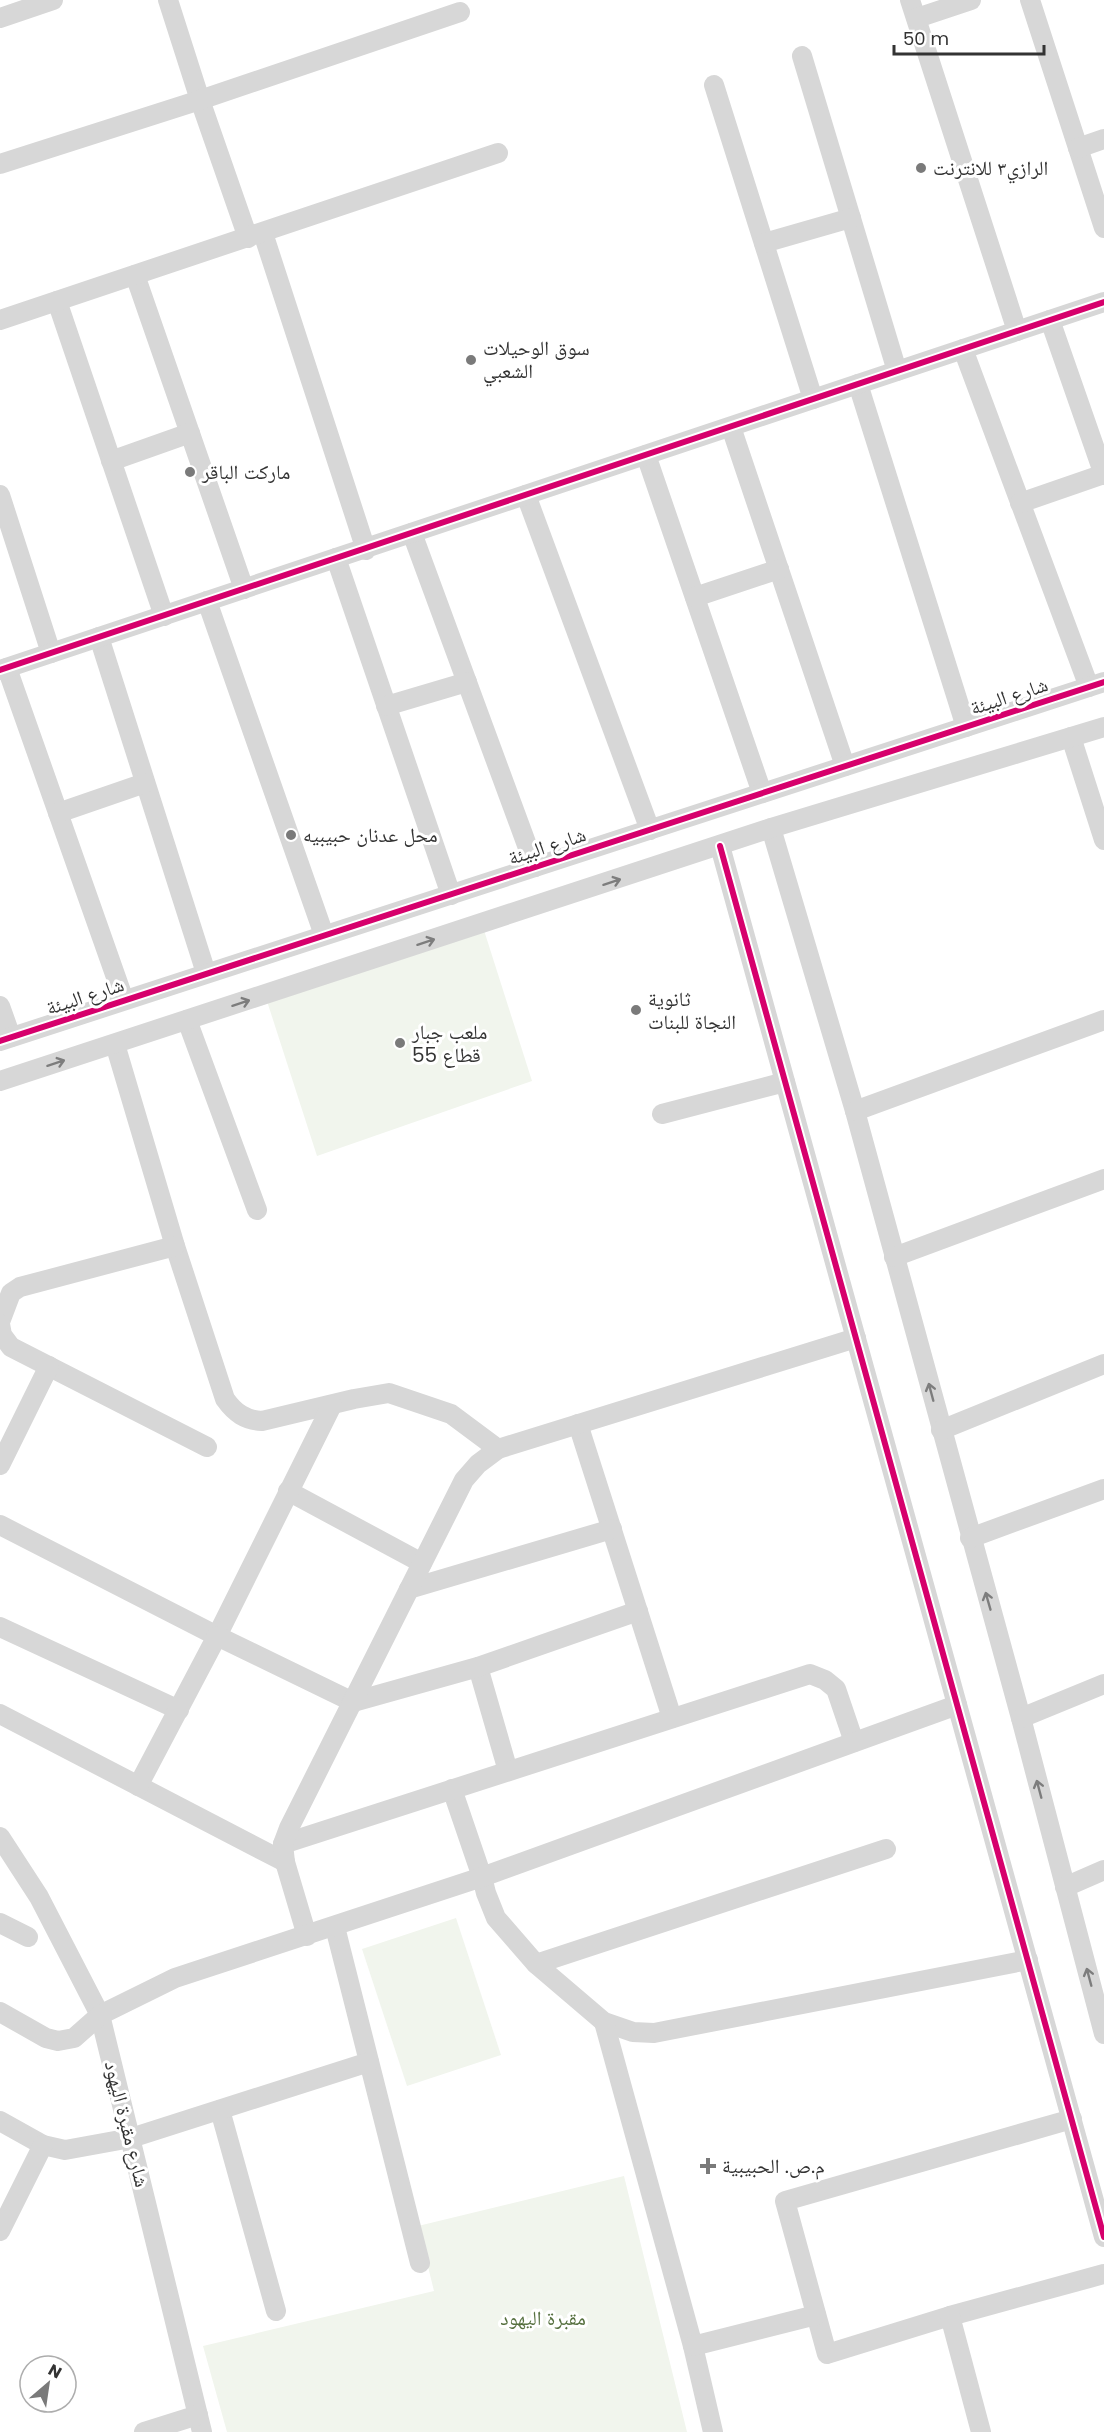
<svg xmlns="http://www.w3.org/2000/svg" width="1104" height="2432" font-family="Poppins,'Noto Naskh Arabic',sans-serif">
<style>
.green{fill:#f1f5ed}
.lines{fill:none;stroke-linecap:round;stroke-linejoin:round}
.minor{stroke:#d7d7d7;stroke-width:20}
.cycleway-casing{stroke:#fff;stroke-width:10}
.cycleway{stroke:#d6006c;stroke-width:6}
.oneway{stroke:#7d7d7d}
.poi-dot{fill:#7a7a7a;stroke:#fff;stroke-width:2}
.labels{text-anchor:middle;dominant-baseline:central;stroke-width:6;stroke-linejoin:round;paint-order:stroke}
.poi-label{font-size:20px;fill:#333;stroke:#fff;text-anchor:start}
.street-label{font-size:20px;fill:#333;stroke:#fff}
.park-label{font-size:20px;fill:#56703f;stroke:#fff}
</style>
<rect width="100%" height="100%" fill="#fff"/>
<!-- green -->
<g class="green">
<polygon points="482,924 532,1081 317,1156 265,995"/>
<polygon points="456,1918 501,2055 407,2086 362,1949"/>
<polygon points="624,2176 687,2432 227,2432 203,2346 434,2291 418,2226"/>
</g>
<g class="lines">
<!-- minor -->
<g class="minor">
<polyline points="168,0 200,100 248,238"/>
<polyline points="910,0 1017,331"/>
<polyline points="1030,0 1104,228"/>
<polyline points="0,18 53,0"/>
<polyline points="917,18 971,0"/>
<polyline points="802,56 897,371"/>
<polyline points="714,85 813,399"/>
<polyline points="1078,148 1104,139"/>
<polyline points="0,164 200,100 460,12"/>
<polyline points="263,233 366,550"/>
<polyline points="764,243 851,218"/>
<polyline points="135,275 244,589"/>
<polyline points="57,301 164,616"/>
<polyline points="0,320 498,153"/>
<polyline points="1050,320 1104,475"/>
<polyline points="963,349 1089,687"/>
<polyline points="858,384 966,727"/>
<polyline points="731,427 845,766"/>
<polyline points="646,455 762,793"/>
<polyline points="111,461 190,433"/>
<polyline points="0,495 51,653"/>
<polyline points="526,495 650,830"/>
<polyline points="1020,503 1104,474"/>
<polyline points="412,533 535,867"/>
<polyline points="336,558 451,895"/>
<polyline points="695,597 779,569"/>
<polyline points="207,601 324,935"/>
<polyline points="99,637 206,973"/>
<polyline points="7,668 124,1000"/>
<polyline points="0,670 1104,302"/>
<polyline points="386,706 467,682"/>
<polyline points="1071,737 1104,840"/>
<polyline points="58,813 145,783"/>
<polyline points="771,828 855,1111 1021,1718 1104,2034"/>
<polyline points="720,846 1104,2237"/>
<polyline points="0,1006 11,1037"/>
<polyline points="187,1020 257,1210"/>
<polyline points="0,1041 1104,682"/>
<path d="M115,1044L175,1246L225,1399C235,1413 245,1420 262,1421L354,1399L389,1393L451,1414L498,1449"/>
<polyline points="0,1081 771,828 1104,727"/>
<polyline points="855,1111 1104,1020"/>
<polyline points="662,1114 785,1082"/>
<polyline points="894,1257 1104,1179"/>
<polyline points="0,1322 11,1293 20,1287 175,1246"/>
<polyline points="0,1324 2,1335 11,1347 207,1447"/>
<polyline points="578,1424 672,1718"/>
<polyline points="941,1430 1104,1364"/>
<polyline points="0,1465 49,1366"/>
<polyline points="288,1491 422,1563"/>
<polyline points="0,1525 217,1636 332,1405"/>
<polyline points="970,1538 1104,1489"/>
<polyline points="409,1589 612,1529"/>
<polyline points="0,1627 179,1710"/>
<polyline points="478,1667 508,1771"/>
<polyline points="0,1714 285,1862"/>
<polyline points="1021,1718 1104,1684"/>
<polyline points="138,1786 217,1636 353,1702 478,1667 638,1611"/>
<polyline points="452,1789 482,1877 486,1893 496,1918 536,1964 604,2022 633,2032 654,2033 1028,1960"/>
<polyline points="0,1837 39,1897 100,2015 202,2432"/>
<polyline points="283,1844 810,1674 825,1680 836,1689 854,1742"/>
<polyline points="1065,1887 1104,1870"/>
<polyline points="0,1923 28,1937"/>
<polyline points="335,1927 420,2263"/>
<polyline points="307,1936 285,1862 283,1844 289,1828 464,1480 478,1464 498,1449 856,1338"/>
<polyline points="536,1964 886,1849"/>
<polyline points="0,2012 46,2038 58,2041 74,2038 100,2015 175,1978 482,1877 957,1705"/>
<polyline points="604,2022 693,2346 713,2432"/>
<polyline points="220,2110 276,2311"/>
<polyline points="1072,2119 785,2201 827,2354 950,2316 1104,2274"/>
<polyline points="0,2121 43,2145 65,2150 131,2138 369,2062"/>
<polyline points="0,2231 43,2145"/>
<polyline points="950,2316 981,2432"/>
<polyline points="693,2346 816,2315"/>
<polyline points="144,2432 198,2415"/>
</g>
<!-- cycleway casing -->
<g class="cycleway-casing">
<g id="cycleway">
<polyline points="0,670 1104,302"/>
<polyline points="720,846 1104,2237"/>
<polyline points="0,1041 1104,682"/>
</g>
</g>
<!-- cycleway -->
<use href="#cycleway" class="cycleway"/>
</g>
<!-- one-way arrows -->
<defs><path id="oneway-shaft" d="M-6 0H5M1.5-3L5.5 0L1.5 3" fill="none" stroke-width="1.6" stroke-linecap="round" stroke-linejoin="round" transform="scale(1.5)"/></defs>
<g class="oneway">
<use href="#oneway-shaft" transform="translate(612 882) rotate(-18)"/>
<use href="#oneway-shaft" transform="translate(426 942) rotate(-18)"/>
<use href="#oneway-shaft" transform="translate(241 1003) rotate(-18)"/>
<use href="#oneway-shaft" transform="translate(56 1063) rotate(-18)"/>
<use href="#oneway-shaft" transform="translate(931 1392) rotate(-105)"/>
<use href="#oneway-shaft" transform="translate(988 1601) rotate(-106)"/>
<use href="#oneway-shaft" transform="translate(1039 1789) rotate(-105)"/>
<use href="#oneway-shaft" transform="translate(1089 1977) rotate(-105)"/>
</g>
<!-- markers -->
<g class="poi-dot">
<circle cx="921" cy="168" r="6"/>
<circle cx="471" cy="360" r="6"/>
<circle cx="190" cy="472" r="6"/>
<circle cx="291" cy="835" r="6"/>
<circle cx="636" cy="1010" r="6"/>
<circle cx="400" cy="1043" r="6"/>
<path d="M705 2157h6v6h6v6h-6v6h-6v-6h-6v-6h6z"/>
</g>
<g class="labels">
<!-- poi labels -->
<g class="poi-label">
<text x="933" y="168">الرازي٣ للانترنت</text>
<text x="483" y="348">سوق الوحيلات<tspan x="483" dy="23">الشعبي</tspan></text>
<text x="202" y="472">ماركت الباقر</text>
<text x="303" y="835">محل عدنان حبيبيه</text>
<text x="648" y="999">ثانوية<tspan x="648" dy="23">النجاة للبنات</tspan></text>
<text x="412" y="1032">ملعب جبار<tspan x="412" dy="23">قطاع 55</tspan></text>
<text x="722" y="2166">م.ص. الحبيبية</text>
</g>
<!-- street labels -->
<g class="street-label">
<text transform="translate(1009 696) rotate(-18)">شارع البيئة</text>
<text transform="translate(547 846) rotate(-18)">شارع البيئة</text>
<text transform="translate(85 996) rotate(-18)">شارع البيئة</text>
<text transform="translate(127 2124) rotate(76)">شارع مقبرة اليهود</text>
</g>
<!-- park labels -->
<g class="park-label">
<text x="543" y="2318">مقبرة اليهود</text>
</g>
</g>
<!-- north arrow -->
<g transform="translate(48 2384) rotate(29)"><circle r="28" fill="#ffffff" stroke="#adadad" stroke-width="1.5"/>
<path d="M0-4.5L10 22L0 15L-10 22Z" fill="#7a7a7a"/>
<text y="-9" font-size="16" font-weight="bold" text-anchor="middle" fill="#333333">N</text>
</g>
<!-- scale -->
<path d="M894 45v9h150v-9" fill="none" stroke="#333333" stroke-width="3"/>
<text x="903" y="45" font-size="18" fill="#333333" stroke="#ffffff" stroke-width="4.5" paint-order="stroke">50 m</text>
</svg>
